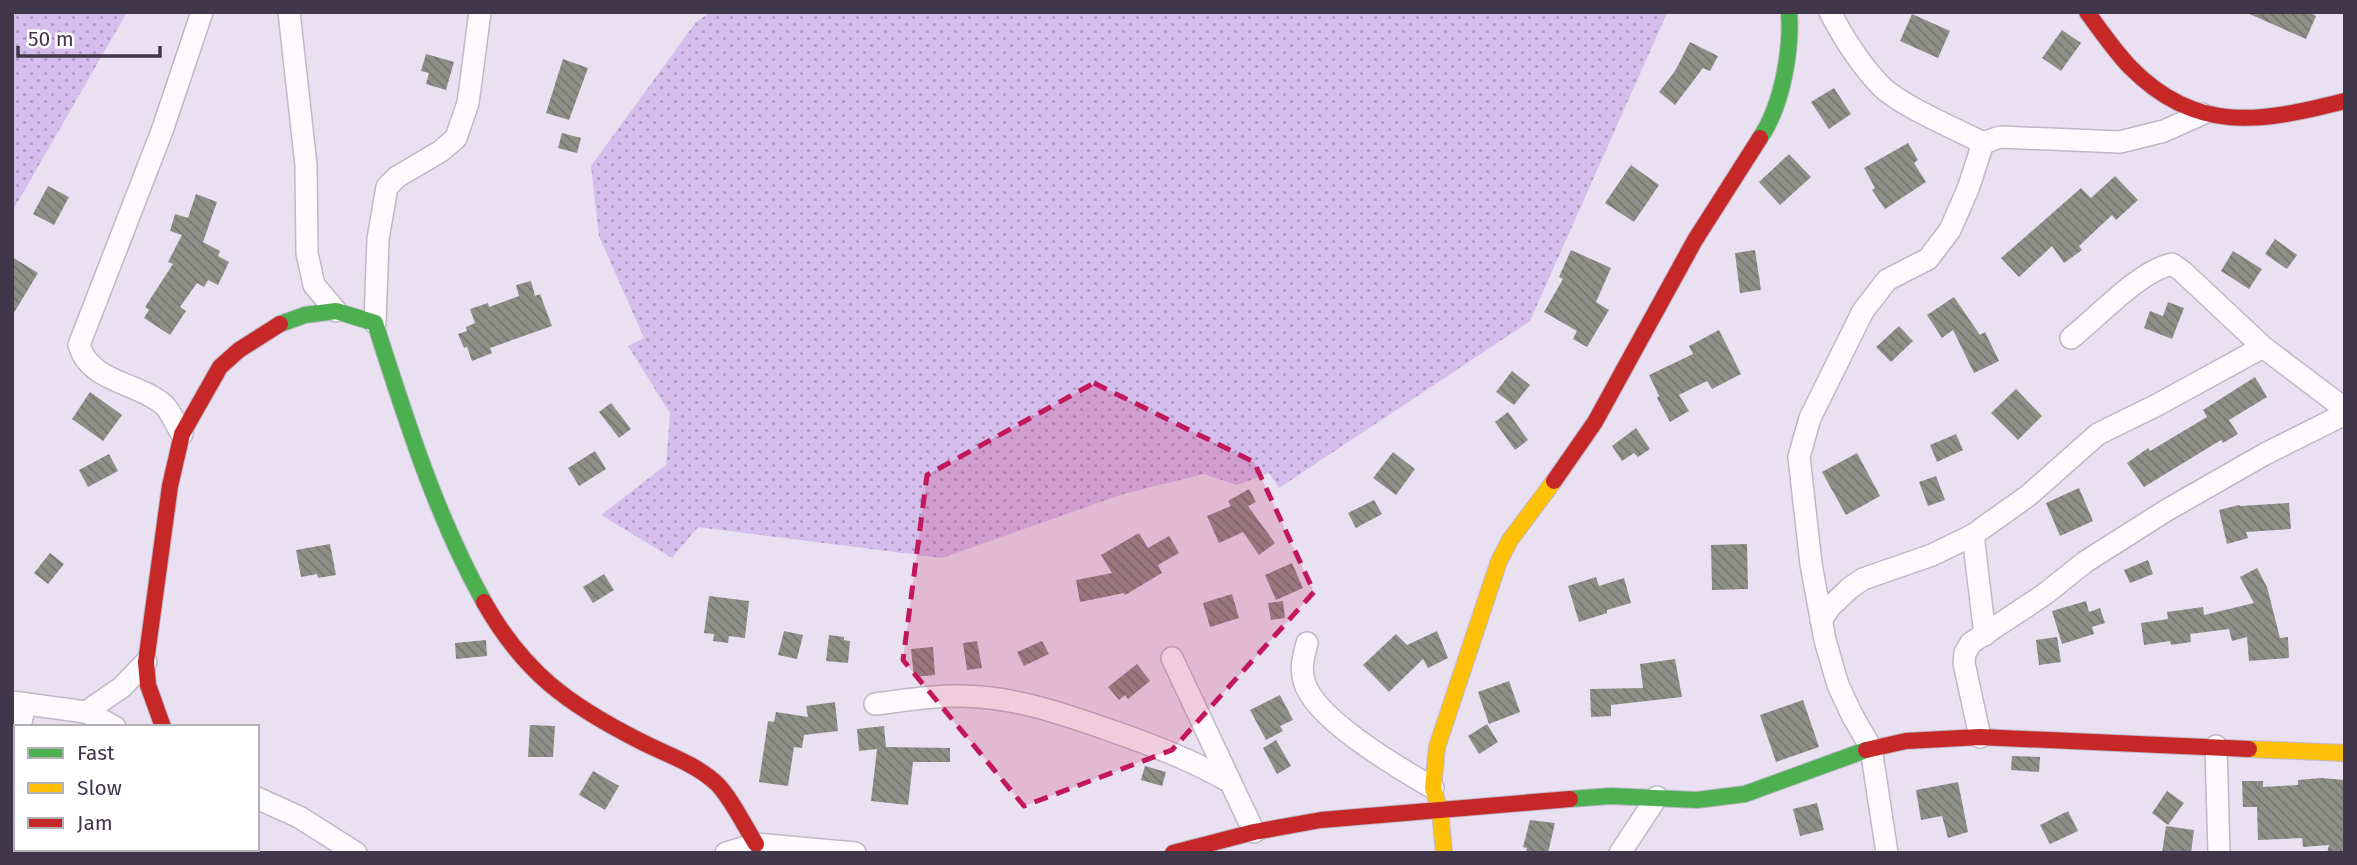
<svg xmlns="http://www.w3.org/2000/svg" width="2357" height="865" font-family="'Fira Sans',sans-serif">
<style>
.grass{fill:url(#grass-dots)}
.building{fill:url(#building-back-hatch)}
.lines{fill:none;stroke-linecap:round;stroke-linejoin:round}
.street-casing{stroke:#bfb7c7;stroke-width:24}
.fast-casing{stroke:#bfb7c7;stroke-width:18}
.slow-casing{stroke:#bfb7c7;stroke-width:18}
.jam-casing{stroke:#bfb7c7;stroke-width:18}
.street{stroke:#fcfafd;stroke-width:21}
.fast{stroke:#4caf50;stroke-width:16}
.slow{stroke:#ffc107;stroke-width:16}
.jam{stroke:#c62828;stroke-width:16}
.marked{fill:#c2185b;fill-opacity:0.2;stroke:#c2185b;stroke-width:5;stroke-dasharray:14 9;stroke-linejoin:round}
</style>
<defs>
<pattern id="grass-dots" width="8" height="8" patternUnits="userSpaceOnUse" patternTransform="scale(1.75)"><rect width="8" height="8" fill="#d5beeb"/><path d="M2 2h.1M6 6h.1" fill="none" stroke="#ae9bc0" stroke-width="1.8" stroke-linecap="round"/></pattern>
<pattern id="building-back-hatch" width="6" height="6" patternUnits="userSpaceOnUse" patternTransform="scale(1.75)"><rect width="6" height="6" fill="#8e9088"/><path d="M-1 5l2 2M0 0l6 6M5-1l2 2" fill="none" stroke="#767671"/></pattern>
</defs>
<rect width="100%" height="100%" fill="#e9e1f2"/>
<!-- grass -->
<g class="grass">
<polygon points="12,12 127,12 12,212"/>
<polygon points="711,12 1666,12 1667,13 1530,321 1279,488 1269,473 1237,485 1204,474 1123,494 942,558 698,527 672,558 601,515 666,465 670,413 628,346 644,338 599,236 591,166 696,22"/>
</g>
<!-- building -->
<g class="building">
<polygon points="2245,12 2308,12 2316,16 2306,39"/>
<polygon points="1912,14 1950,31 1938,58 1900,41"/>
<polygon points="2062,30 2081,43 2061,71 2042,58"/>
<polygon points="1690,42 1718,56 1710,71 1703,68 1675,105 1659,92 1675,71"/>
<polygon points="426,54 454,62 446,90 426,84 429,73 421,71"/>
<polygon points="563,59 588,68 569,120 546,113"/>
<polygon points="1834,88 1851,114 1829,129 1811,102"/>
<polygon points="562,133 581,138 577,153 558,148"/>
<polygon points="1908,143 1918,160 1914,163 1926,182 1885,209 1872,190 1875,188 1864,168"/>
<polygon points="1789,154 1811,177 1780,205 1759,182"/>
<polygon points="1631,165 1659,185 1634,222 1605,203"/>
<polygon points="2115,176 2138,200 2116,220 2112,215 2079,246 2082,250 2064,263 2052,246 2019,277 2001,258 2081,188 2091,198"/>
<polygon points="48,186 69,197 54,225 33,214"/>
<polygon points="196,194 217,202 203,242 220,251 218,256 229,262 218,285 208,280 204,287 197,283 180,307 186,311 170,335 144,318 149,310 145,307 173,264 168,262 182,235 170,231 175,214 188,218"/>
<polygon points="2275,239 2297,255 2287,269 2265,254"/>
<polygon points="1571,250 1611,268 1596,302 1609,310 1587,347 1573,339 1577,331 1544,312 1563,279 1559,277"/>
<polygon points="1755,250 1761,290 1740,293 1735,253"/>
<polygon points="2233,251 2262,269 2249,289 2221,271"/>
<polygon points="12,257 38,273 12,316"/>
<polygon points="531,281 535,296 540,294 552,326 490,348 492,353 472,361 467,347 464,348 458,334 467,331 466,327 475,323 470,309 488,303 489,307 519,296 516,285"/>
<polygon points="1954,297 1980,335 1985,332 1999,361 1974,373 1953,330 1942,338 1927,315"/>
<polygon points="2168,302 2184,308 2172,339 2144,328 2150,311 2163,316"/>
<polygon points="1899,326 1913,341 1891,362 1876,347"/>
<polygon points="1719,330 1741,374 1712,389 1707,381 1679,395 1689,411 1670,422 1657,398 1659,396 1649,375 1693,354 1689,346"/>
<polygon points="1512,371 1530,385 1514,405 1496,392"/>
<polygon points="2255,377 2267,397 2229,420 2238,434 2223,443 2221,440 2144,487 2127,463 2148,448 2150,451 2207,417 2203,410"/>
<polygon points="2016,389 2042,416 2018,440 1991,413"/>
<polygon points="90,392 122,415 103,441 72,419"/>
<polygon points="611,403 631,429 619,438 599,412"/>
<polygon points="1508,412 1528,440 1515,450 1495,422"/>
<polygon points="1636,428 1650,449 1638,457 1634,453 1622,461 1612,446"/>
<polygon points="1956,434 1963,450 1937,462 1930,445"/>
<polygon points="595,451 606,469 579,486 568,468"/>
<polygon points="1393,452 1415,469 1396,495 1373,478"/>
<polygon points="1857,453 1880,496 1846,515 1822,472"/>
<polygon points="109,454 118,471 88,487 79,470"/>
<polygon points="1936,476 1945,500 1928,506 1919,482"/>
<polygon points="2079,488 2093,521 2060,536 2046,503"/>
<polygon points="1249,489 1256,502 1248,506 1275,543 1259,555 1243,532 1219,543 1207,516 1231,506 1228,501"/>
<polygon points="1374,500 1382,514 1356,528 1348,513"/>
<polygon points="2289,503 2291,529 2246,532 2248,538 2227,544 2219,510 2239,505 2240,506"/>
<polygon points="1139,533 1148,548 1169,536 1179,553 1158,565 1162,573 1125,595 1124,593 1080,602 1076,580 1112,573 1101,555"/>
<polygon points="330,544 336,575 318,578 317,574 301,577 296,550"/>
<polygon points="1747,544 1748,589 1712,590 1711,545"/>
<polygon points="50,553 64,564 48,584 34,573"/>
<polygon points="2148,560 2153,574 2130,583 2124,570"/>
<polygon points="1292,563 1303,588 1276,600 1265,575"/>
<polygon points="2257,568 2267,587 2280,638 2288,637 2289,658 2249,661 2247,637 2232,641 2229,629 2190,634 2191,642 2171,645 2170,641 2144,645 2141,623 2168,619 2167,612 2203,607 2204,615 2254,603 2240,577"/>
<polygon points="604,574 614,590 593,603 583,587"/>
<polygon points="1596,577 1599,586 1624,578 1631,603 1607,610 1607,613 1579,622 1568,586"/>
<polygon points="1232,594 1239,618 1210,627 1203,603"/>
<polygon points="709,596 749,601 745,638 729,636 728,643 713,641 714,634 704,633"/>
<polygon points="1283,601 1285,618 1271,620 1268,603"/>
<polygon points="2086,601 2089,612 2100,608 2105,623 2092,627 2094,634 2062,644 2052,611"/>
<polygon points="784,631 803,635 797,659 778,655"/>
<polygon points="1437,631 1448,658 1428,668 1423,659 1389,692 1363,665 1396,634 1407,645"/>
<polygon points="829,635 844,637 844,640 850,641 848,663 826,661"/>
<polygon points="2057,637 2061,662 2039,665 2036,640"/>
<polygon points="486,640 487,656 456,659 455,643"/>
<polygon points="977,641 982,668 967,670 963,643"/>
<polygon points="1042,641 1049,654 1024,666 1017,652"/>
<polygon points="933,647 935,675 914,677 911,649"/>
<polygon points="1675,659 1682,697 1611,705 1611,716 1591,717 1590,689 1643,688 1640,664"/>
<polygon points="1137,664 1150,681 1128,699 1125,695 1119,700 1108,687"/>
<polygon points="1509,681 1520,712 1489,724 1478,692"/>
<polygon points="1280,695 1293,720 1280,726 1283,731 1266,740 1250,710"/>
<polygon points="1803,700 1819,747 1776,762 1760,715"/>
<polygon points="835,702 838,731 804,735 802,748 794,747 788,786 759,782 768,721 774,722 776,712 808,717 806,706"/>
<polygon points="1487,724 1498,742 1479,754 1468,736"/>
<polygon points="530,725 555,726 553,757 528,757"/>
<polygon points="884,726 886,747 950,748 950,762 913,762 908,805 871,801 877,749 859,751 857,729"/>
<polygon points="1276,740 1291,766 1277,774 1263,748"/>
<polygon points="2012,756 2040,757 2039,772 2011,770"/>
<polygon points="1145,766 1166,772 1162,786 1141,780"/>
<polygon points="593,771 619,786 605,810 579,795"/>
<polygon points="2321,778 2345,780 2345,841 2342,853 2327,853 2329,845 2303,847 2302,838 2258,840 2257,807 2243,807 2242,781 2263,781 2263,787 2298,785 2298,780"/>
<polygon points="1958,782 1968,832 1948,838 1942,816 1921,820 1916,790"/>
<polygon points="2167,791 2184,803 2168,825 2152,813"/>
<polygon points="1817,803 1824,830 1800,836 1793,809"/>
<polygon points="2068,811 2078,831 2050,844 2040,825"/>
<polygon points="1530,820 1555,823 1548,853 1526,853 1527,848 1523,847"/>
<polygon points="2166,826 2194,830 2191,853 2162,853"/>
</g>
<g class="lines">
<!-- street casing -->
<g class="street-casing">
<g id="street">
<polyline points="289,12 306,165 307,253 314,285 336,311"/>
<path d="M1830,12C1844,39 1861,66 1883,88C1904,107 1956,129 1983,143L2000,137L2120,142L2164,131L2202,114"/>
<polyline points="375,323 378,239 387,187 397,177 441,151 456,138 468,103 480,12"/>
<path d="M2071,338C2099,316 2139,271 2172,264L2182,271L2263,347L2345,409"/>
<path d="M182,434C176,425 171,412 164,405C138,382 90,383 79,345L162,131L202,12"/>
<polyline points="1973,535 1985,635"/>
<polyline points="1821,620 1830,607 1850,588 1863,579 1932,555 1973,535 2029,495 2098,434 2157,405 2263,347"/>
<path d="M1307,643C1304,655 1300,668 1304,681C1314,719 1399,768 1433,788"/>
<polyline points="1172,658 1254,832"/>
<polyline points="12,702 86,712 122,687 146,662"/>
<path d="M875,704C901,701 928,696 955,696C1009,695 1061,713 1112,731C1152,745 1192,760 1230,782"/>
<polyline points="86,712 115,727"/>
<polyline points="20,727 25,704"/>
<polyline points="1980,737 1964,663 1965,653 1971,643 2045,594 2085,562 2167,510 2265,454 2345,414"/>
<polyline points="2216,746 2219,853"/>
<polyline points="12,761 16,745"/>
<polyline points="257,798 299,817 356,853"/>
<polyline points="111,853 112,849"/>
<polyline points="726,853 756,844 855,853"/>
<polyline points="1620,853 1657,797"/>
<polyline points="1887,853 1871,748 1852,715 1838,685 1825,640 1811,564 1799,457 1810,418 1863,311 1887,280 1928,259 1950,230 1968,189 1983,143"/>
</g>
</g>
<!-- fast casing -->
<g class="fast-casing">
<g id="fast">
<path d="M1760,138C1782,106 1792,50 1789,12"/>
<path d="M280,324L305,315L336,311L375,323C406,419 435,514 484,602"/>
<polyline points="1570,799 1611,796 1697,800 1745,794 1866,750"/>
</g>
</g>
<!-- slow casing -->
<g class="slow-casing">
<g id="slow">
<polyline points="2249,749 2345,753"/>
<polyline points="1444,853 1440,811 1433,788 1437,747 1499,561 1510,540 1554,481"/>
</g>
</g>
<!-- jam casing -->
<g class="jam-casing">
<g id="jam">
<path d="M2087,12C2101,31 2114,50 2130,67C2197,135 2261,122 2345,101"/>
<polyline points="1554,481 1595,422 1695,240 1760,138"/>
<path d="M484,602C524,673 569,705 640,741C665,754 694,763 715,782C729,794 745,827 756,844"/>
<polyline points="163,727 148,685 146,662 170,486 182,434 220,367 239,350 280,324"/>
<polyline points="1866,750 1906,741 1980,737 2249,749"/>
<polyline points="1173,853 1254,832 1321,820 1570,799"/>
</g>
</g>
<!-- street -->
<use href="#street" class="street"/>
<!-- fast -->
<use href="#fast" class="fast"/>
<!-- slow -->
<use href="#slow" class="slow"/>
<!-- jam -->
<use href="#jam" class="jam"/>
</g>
<!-- marked area -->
<path class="marked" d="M1094,383L1254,462L1314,592L1172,750L1024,806L903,660L927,475Z"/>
<!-- border -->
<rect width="2357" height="865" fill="none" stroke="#41374b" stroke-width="28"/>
<!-- legend -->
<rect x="14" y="725" width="245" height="126" fill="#ffffff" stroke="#b3afb7" stroke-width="2"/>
<rect x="28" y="748" width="35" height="10" fill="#4caf50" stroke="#b3afb7" stroke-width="2"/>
<text x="77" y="760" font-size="21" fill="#41374b">Fast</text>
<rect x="28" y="783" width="35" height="10" fill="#ffc107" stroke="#b3afb7" stroke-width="2"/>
<text x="77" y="795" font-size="21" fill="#41374b">Slow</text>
<rect x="28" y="818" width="35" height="10" fill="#c62828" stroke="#b3afb7" stroke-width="2"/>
<text x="77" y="830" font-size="21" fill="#41374b">Jam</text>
<!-- scale -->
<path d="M18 46v10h142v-10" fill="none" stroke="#41374b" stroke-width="3.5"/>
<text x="28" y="46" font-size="21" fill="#41374b" stroke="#ffffff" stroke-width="5" paint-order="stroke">50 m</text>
</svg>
